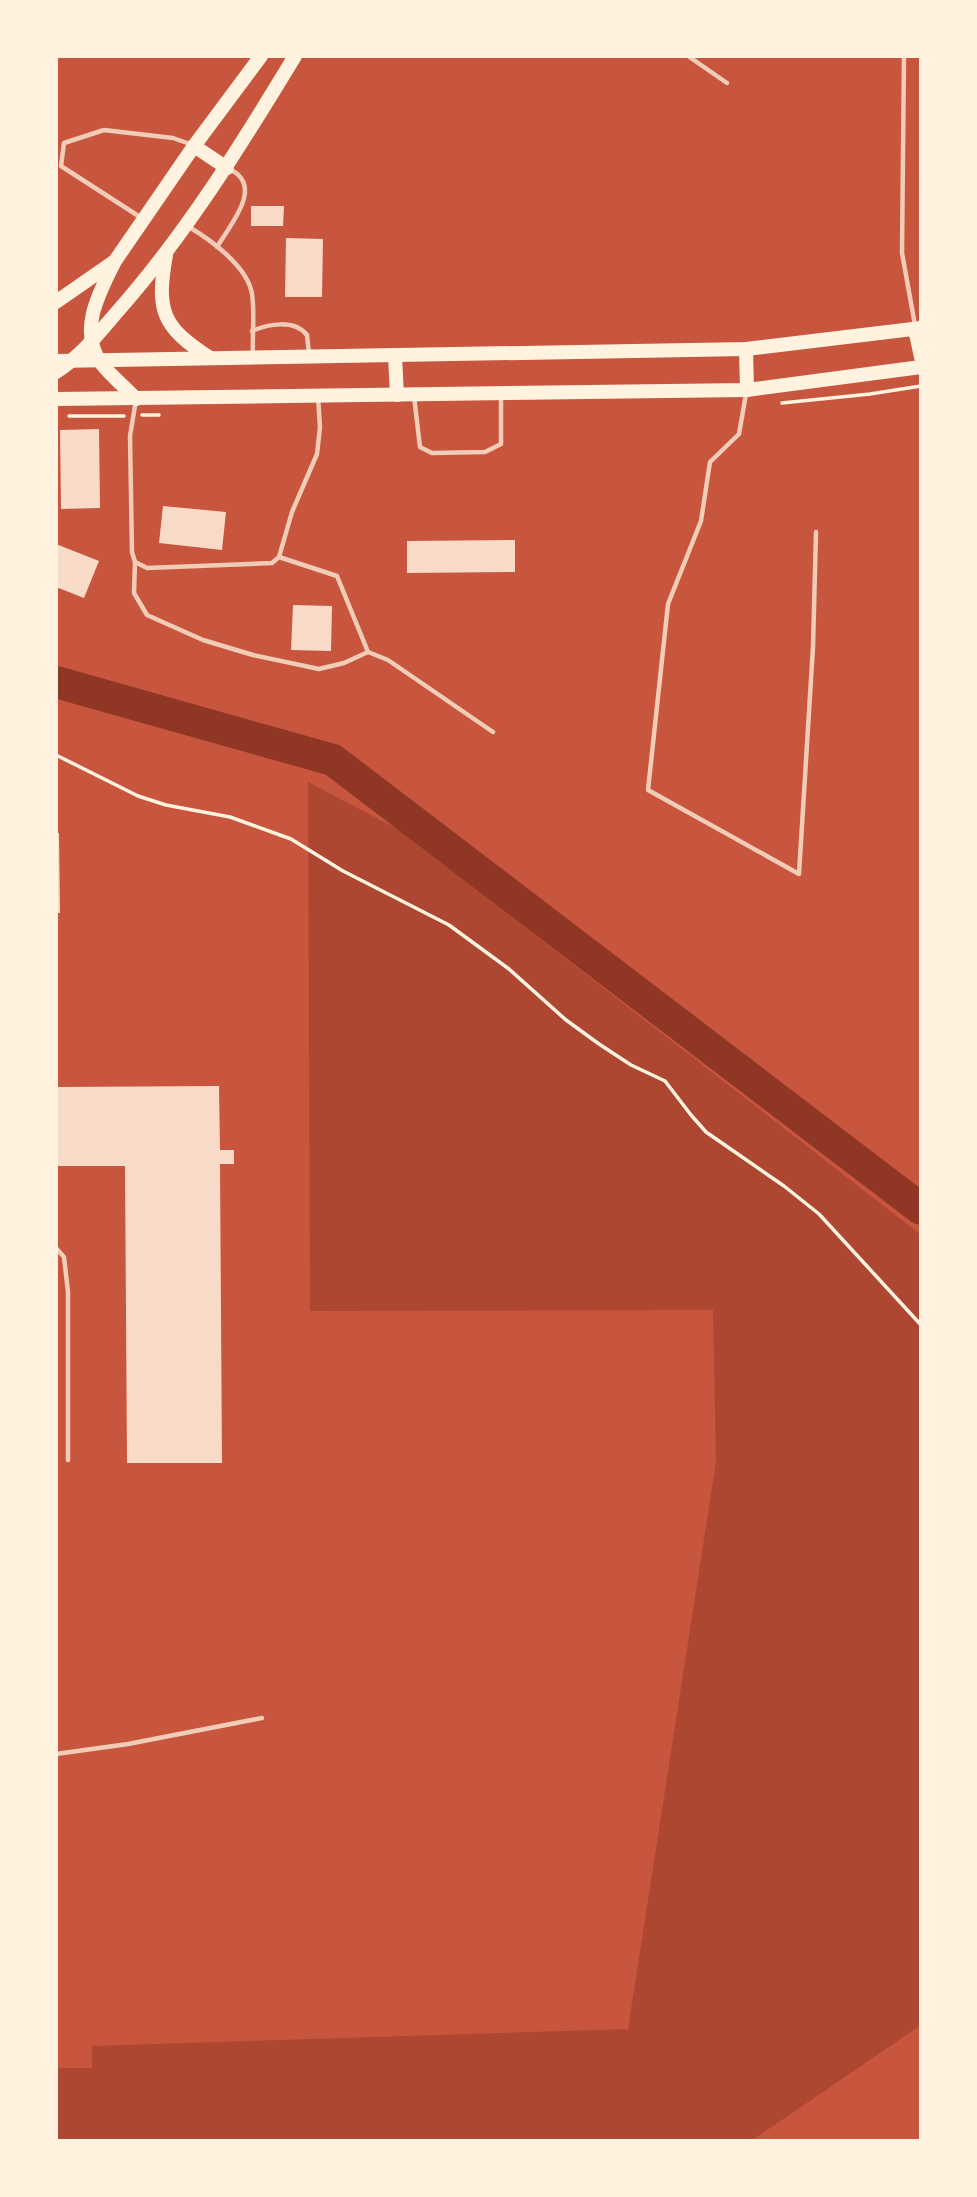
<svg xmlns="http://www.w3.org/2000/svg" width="977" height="2197" font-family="Arial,sans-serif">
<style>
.green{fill:#ae4732}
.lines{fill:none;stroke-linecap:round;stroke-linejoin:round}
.river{stroke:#8f3625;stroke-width:32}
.building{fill:#f7dbc8}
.path{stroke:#fff3e0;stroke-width:3.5}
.service{stroke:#f1ccb7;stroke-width:4.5}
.secondary{stroke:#fff3e0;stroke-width:14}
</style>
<rect width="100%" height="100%" fill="#c8553d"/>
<!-- green -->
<polygon class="green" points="308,782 403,832 921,1235 921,2025 751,2141 56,2141 56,2068 92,2068 92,2046 628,2029 716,1462 713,1310 310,1311"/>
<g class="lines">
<!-- river -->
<polyline class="river" points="56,682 333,760 921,1209"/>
</g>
<!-- building -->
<g class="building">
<polygon points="251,206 284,206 283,226 251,226"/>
<polygon points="286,238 323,239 322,297 285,297"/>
<polygon points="99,429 100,508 61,509 60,430"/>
<polygon points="163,506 226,512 222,550 159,543"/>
<polygon points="515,540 515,572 407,573 407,541"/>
<polygon points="56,544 99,561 84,598 56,587"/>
<polygon points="293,605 332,606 331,651 291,650"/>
<polygon points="56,833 59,833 60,913 56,913"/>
<polygon points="219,1086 220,1150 234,1150 234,1164 220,1164 222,1463 127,1463 125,1166 56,1166 56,1087"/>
</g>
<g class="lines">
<!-- path -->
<g class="path">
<polyline points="782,403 870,394 921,386"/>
<polyline points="142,415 159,415"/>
<polyline points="69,416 124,416"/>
<polyline points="56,755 138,796 166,805 230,817 291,839 343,871 449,925 509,969 566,1020 599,1044 631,1065 665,1081 691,1115 706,1132 784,1186 819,1214 921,1325"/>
</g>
<!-- service -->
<g class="service">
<polyline points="688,56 727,83"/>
<polyline points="904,56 902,253 915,325"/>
<polyline points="140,217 61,166 64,143 104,130 173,138 190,144"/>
<path d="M189,227C211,240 248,267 252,294C255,313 252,335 253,355"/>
<path d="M217,247C231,224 265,185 229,169"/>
<path d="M252,331C268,324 294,319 307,335L309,354"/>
<polyline points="746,394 739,434 710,462 701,521 668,604 648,790 799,874 813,647 816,532"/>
<polyline points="414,396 420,447 432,453 485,452 501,444 501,396"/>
<polyline points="136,400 130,436 132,552 135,562 147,568 272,563 279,557 292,512 317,454 320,427 318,397"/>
<polyline points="279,557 337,576 368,652"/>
<polyline points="135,562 134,593 147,615 203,640 253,655 319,669 344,663 368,652 388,660 493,732"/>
<polyline points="56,1248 64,1257 68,1292 68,1460"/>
<polyline points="56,1754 128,1744 262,1718"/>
</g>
<!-- secondary -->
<g class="secondary">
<polyline points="194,146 227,168"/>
<path d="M166,255C156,311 162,327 210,358"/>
<path d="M114,263C99,293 78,331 101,363C111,376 125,387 136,399"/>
<polyline points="56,302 115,261 194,146 261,56"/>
<polyline points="915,329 921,357"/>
<polyline points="746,349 747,390"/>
<polyline points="395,356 397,395"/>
<polyline points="56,361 746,349 921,328"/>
<path d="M56,372C80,357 98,334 117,312C186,234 241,145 295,56"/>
<polyline points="56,399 747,390 921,367"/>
</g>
</g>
<!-- border -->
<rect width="977" height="2197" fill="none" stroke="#fff3e0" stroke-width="116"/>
</svg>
